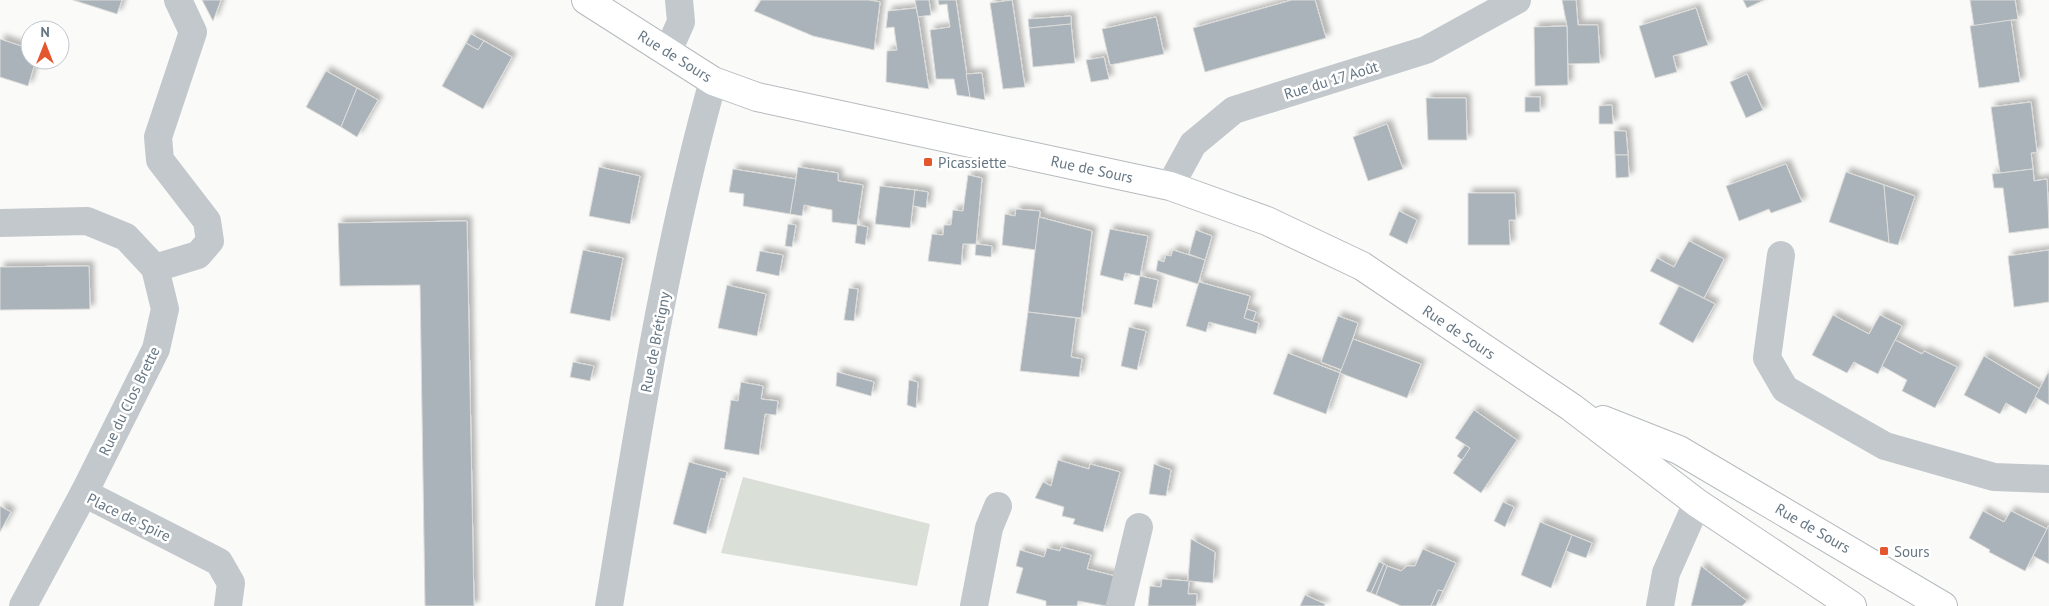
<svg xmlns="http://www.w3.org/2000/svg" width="2049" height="606" font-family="'PT Sans',sans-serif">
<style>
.green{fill:#dadfd7}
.building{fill:#aab3b9;stroke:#dcdcda;filter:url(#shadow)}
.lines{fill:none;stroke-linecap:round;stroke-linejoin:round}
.major-casing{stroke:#b5babe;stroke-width:30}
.minor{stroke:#c3c8cc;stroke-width:28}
.major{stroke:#fff;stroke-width:28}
.poi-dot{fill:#e4572e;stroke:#fff;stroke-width:2}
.labels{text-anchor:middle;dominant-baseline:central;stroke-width:5;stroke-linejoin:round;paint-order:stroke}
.street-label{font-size:15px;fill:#657683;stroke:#fff}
.poi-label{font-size:15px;fill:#657683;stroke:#fff;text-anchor:start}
</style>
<defs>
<filter id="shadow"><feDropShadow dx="4.5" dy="-4.5" stdDeviation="2.5" flood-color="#0004"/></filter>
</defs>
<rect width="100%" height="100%" fill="#fafaf8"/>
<!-- green -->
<polygon class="green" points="743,477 930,524 917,586 721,553"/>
<!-- building -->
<g class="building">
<polygon points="73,0 122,0 117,14"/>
<polygon points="202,0 221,0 213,21"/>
<polygon points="761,0 869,0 880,2 874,50 813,36 754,11"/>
<polygon points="915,0 929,0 931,15 918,17"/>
<polygon points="938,0 956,0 970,97 957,95 954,79 936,79 930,30 950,27 947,4 939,5"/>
<polygon points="1012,0 1025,87 1003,89 990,3"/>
<polygon points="1292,0 1315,0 1326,38 1205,72 1193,28"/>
<polygon points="1562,0 1576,0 1578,25 1598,25 1600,63 1568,64 1567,26"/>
<polygon points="1743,0 1764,0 1747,8"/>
<polygon points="1970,0 2015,0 2018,19 1974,26"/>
<polygon points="916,8 918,17 929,89 886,82 887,51 897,50 894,27 886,28 888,11"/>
<polygon points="1696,8 1708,45 1673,56 1677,72 1655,78 1639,26"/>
<polygon points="1071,16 1071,24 1029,28 1028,19"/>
<polygon points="1156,17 1164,54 1110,65 1102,29"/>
<polygon points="2011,20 2020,82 1979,88 1970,26"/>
<polygon points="1071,24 1075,63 1033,67 1029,28"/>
<polygon points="1567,26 1568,85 1535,86 1534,27"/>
<polygon points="471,34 484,41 478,50 466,43"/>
<polygon points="0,39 30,49 30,60 36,60 28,86 0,77"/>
<polygon points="484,41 512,57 483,109 442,86 466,43 478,50"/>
<polygon points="1104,57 1109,79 1091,82 1086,60"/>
<polygon points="326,71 357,88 341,127 306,107"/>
<polygon points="982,73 985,100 970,97 966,74"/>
<polygon points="1747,74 1763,110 1746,118 1730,82"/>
<polygon points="357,88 378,100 357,137 341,127"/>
<rect x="1525" y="97" width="15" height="15"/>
<polygon points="1426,98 1466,98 1467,140 1428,140"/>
<polygon points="2031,102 2037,152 2031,153 2033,169 2000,173 1991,107"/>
<polygon points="1612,105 1613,124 1599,124 1599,106"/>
<polygon points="1387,124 1403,169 1368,181 1353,137"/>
<polygon points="1614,131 1626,131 1628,155 1615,155"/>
<polygon points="1615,155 1628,155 1629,177 1616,178"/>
<polygon points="1786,164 1802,202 1771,213 1769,209 1739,221 1726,186"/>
<polygon points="599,167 640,176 630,224 589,216"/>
<polygon points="798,167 838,173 838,181 863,185 857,225 832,222 832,210 804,205 802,216 790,214"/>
<polygon points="733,169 796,179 790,214 743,206 744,194 729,192"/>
<polygon points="2033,169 2034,181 2047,179 2049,228 2009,233 2003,188 1994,188 1992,174"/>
<polygon points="1846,172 1884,185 1889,243 1829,222"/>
<polygon points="968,175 982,178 976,244 963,244 961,265 928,261 932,234 943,235 944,225 951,225 953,210 963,211"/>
<polygon points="1884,185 1915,196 1898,245 1889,243"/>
<polygon points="880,186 915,190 910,228 875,224"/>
<polygon points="915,190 928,192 926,208 913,206"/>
<polygon points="1468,193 1515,193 1516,220 1509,220 1510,245 1468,245"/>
<polygon points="1016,209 1040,211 1036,250 1002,245 1005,214 1015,216"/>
<polygon points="1399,211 1417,220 1407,244 1389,235"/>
<polygon points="1039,217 1092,231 1081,318 1028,312"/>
<polygon points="467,221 474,606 425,606 420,285 340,286 338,223"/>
<polygon points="788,224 796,225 792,247 785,246"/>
<polygon points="857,225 868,227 865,245 855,243"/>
<polygon points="1110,229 1148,236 1140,276 1125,273 1123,281 1100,275"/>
<polygon points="1196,230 1212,236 1205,260 1189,254"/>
<polygon points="1689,241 1724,259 1704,298 1650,271 1657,258 1674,267"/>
<polygon points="976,244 992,246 991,257 975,255"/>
<polygon points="583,250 623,258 610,321 570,313"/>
<polygon points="1173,250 1205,260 1198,284 1156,271 1158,260 1164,262 1166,255 1171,256"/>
<polygon points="2049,250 2049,302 2014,307 2008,256"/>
<polygon points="760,251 783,255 779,276 756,271"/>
<polygon points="89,266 90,309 0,310 0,267"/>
<polygon points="1140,276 1158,280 1152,308 1134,304"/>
<polygon points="1199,282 1250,296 1244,318 1259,323 1256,334 1209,322 1206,332 1186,326"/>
<polygon points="727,285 766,294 757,336 718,328"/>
<polygon points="1679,286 1715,304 1693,343 1659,324"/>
<polygon points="849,288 858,289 854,321 844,320"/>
<polygon points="1247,309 1256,312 1253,321 1244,318"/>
<polygon points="1028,312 1076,318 1071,357 1082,359 1079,377 1020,371"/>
<polygon points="1833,315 1869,334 1880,315 1902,326 1878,374 1854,362 1847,373 1812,355"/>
<polygon points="1338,316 1358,323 1342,370 1321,362"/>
<polygon points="1129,327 1146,331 1137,370 1121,366"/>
<polygon points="1353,339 1421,364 1407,398 1340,373"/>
<polygon points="1895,340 1922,354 1924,351 1957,367 1935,408 1902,391 1907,380 1882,366"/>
<polygon points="1288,353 1340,373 1326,414 1273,394"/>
<polygon points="1984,356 2040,389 2026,414 2006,403 2000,414 1964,395"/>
<polygon points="573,362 594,366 590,381 570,377"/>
<polygon points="837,372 874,382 871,396 836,386"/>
<polygon points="2048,373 2049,373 2049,405 2035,397"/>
<polygon points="909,380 918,382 916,408 907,405"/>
<polygon points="741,382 763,386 761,399 778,401 776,415 765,414 759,455 724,449 731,400 738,401"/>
<polygon points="1474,410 1517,440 1481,493 1453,473 1470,448 1455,438"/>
<polygon points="1465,445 1470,448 1462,460 1457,456"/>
<polygon points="1058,460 1089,469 1090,464 1120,472 1103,532 1073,524 1075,519 1062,516 1064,507 1035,498 1043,482 1051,486"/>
<polygon points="689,462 727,472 725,479 721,478 706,534 673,524"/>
<polygon points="1154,464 1171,470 1166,496 1149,494"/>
<polygon points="1503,502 1514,507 1505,527 1494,521"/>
<polygon points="0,506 11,512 0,532"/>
<polygon points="1983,511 2004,522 2011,511 2047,529 2025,571 1989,552 1990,550 1969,538"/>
<polygon points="1540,522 1572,535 1551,588 1521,575"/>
<polygon points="2049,525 2049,564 2033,556"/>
<polygon points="1572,535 1592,543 1586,558 1566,551"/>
<polygon points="1191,539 1215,552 1213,583 1189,581 1188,594 1197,594 1196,606 1148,606 1150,586 1161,587 1162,579 1188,581"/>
<polygon points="1061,547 1091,555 1087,569 1115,576 1106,606 1078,601 1077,606 1046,606 1046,601 1016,593 1023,568 1016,566 1020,550 1044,557 1047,548 1060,551"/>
<polygon points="1423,549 1456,563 1443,591 1438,590 1431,606 1401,606 1376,595 1387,566 1401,571 1407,566 1415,566"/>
<polygon points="1379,562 1384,564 1371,593 1366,591"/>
<polygon points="1384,564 1387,566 1376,595 1371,593"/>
<polygon points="1701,566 1747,601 1742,606 1691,606"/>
<polygon points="1438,590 1443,591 1436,606 1431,606"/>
<polygon points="1305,595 1325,604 1324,606 1300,606"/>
</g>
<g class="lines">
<!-- major casing -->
<g class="major-casing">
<g id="major">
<polyline points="586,0 713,81 757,97 1170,186 1267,221 1362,266 1571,407 1697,503 1852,606"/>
<polyline points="1603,420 1679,450 1943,606"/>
</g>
</g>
<!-- minor -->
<g class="minor">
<polyline points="668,51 681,22 679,0"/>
<polyline points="1170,186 1193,144 1234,110 1426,50 1517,0"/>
<polyline points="0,223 87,221 126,237 155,268 165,309 156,349 84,493 23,606"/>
<polyline points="1781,255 1767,358 1785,389 1885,446 1994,477 2049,479"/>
<polyline points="155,268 198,255 210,241 207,221 160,160 158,137 193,32 178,0"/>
<polyline points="84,493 219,562 231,583 228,606"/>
<path d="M609,606C638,430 665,253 713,81"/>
<polyline points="974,606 989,528 998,506"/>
<polyline points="1120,606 1139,527"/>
<polyline points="1660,606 1666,573 1697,503"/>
</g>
<!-- major -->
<use href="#major" class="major"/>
</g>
<!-- markers -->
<g class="poi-dot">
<rect x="923" y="157" width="10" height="10" rx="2.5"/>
<rect x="1879" y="546" width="10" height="10" rx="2.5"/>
</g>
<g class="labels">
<!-- street labels -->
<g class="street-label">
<text transform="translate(675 56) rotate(32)">Rue de Sours</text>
<text transform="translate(1331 80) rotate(-17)">Rue du 17 Août</text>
<text transform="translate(1092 169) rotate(12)">Rue de Sours</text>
<text transform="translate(1459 332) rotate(34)">Rue de Sours</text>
<text transform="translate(655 342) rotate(-79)">Rue de Brétigny</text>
<text transform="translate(129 401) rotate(-64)">Rue du Clos Brette</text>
<text transform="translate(129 517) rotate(26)">Place de Spire</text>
<text transform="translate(1813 528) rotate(30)">Rue de Sours</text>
</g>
<!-- poi labels -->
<g class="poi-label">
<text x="938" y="162">Picassiette</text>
<text x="1894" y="551">Sours</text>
</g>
</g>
<!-- north arrow -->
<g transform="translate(45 45)"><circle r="24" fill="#ffffff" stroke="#c1c8cd"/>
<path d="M0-4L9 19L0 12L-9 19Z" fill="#e4572e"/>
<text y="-8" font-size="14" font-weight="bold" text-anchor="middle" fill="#657683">N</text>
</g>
</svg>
